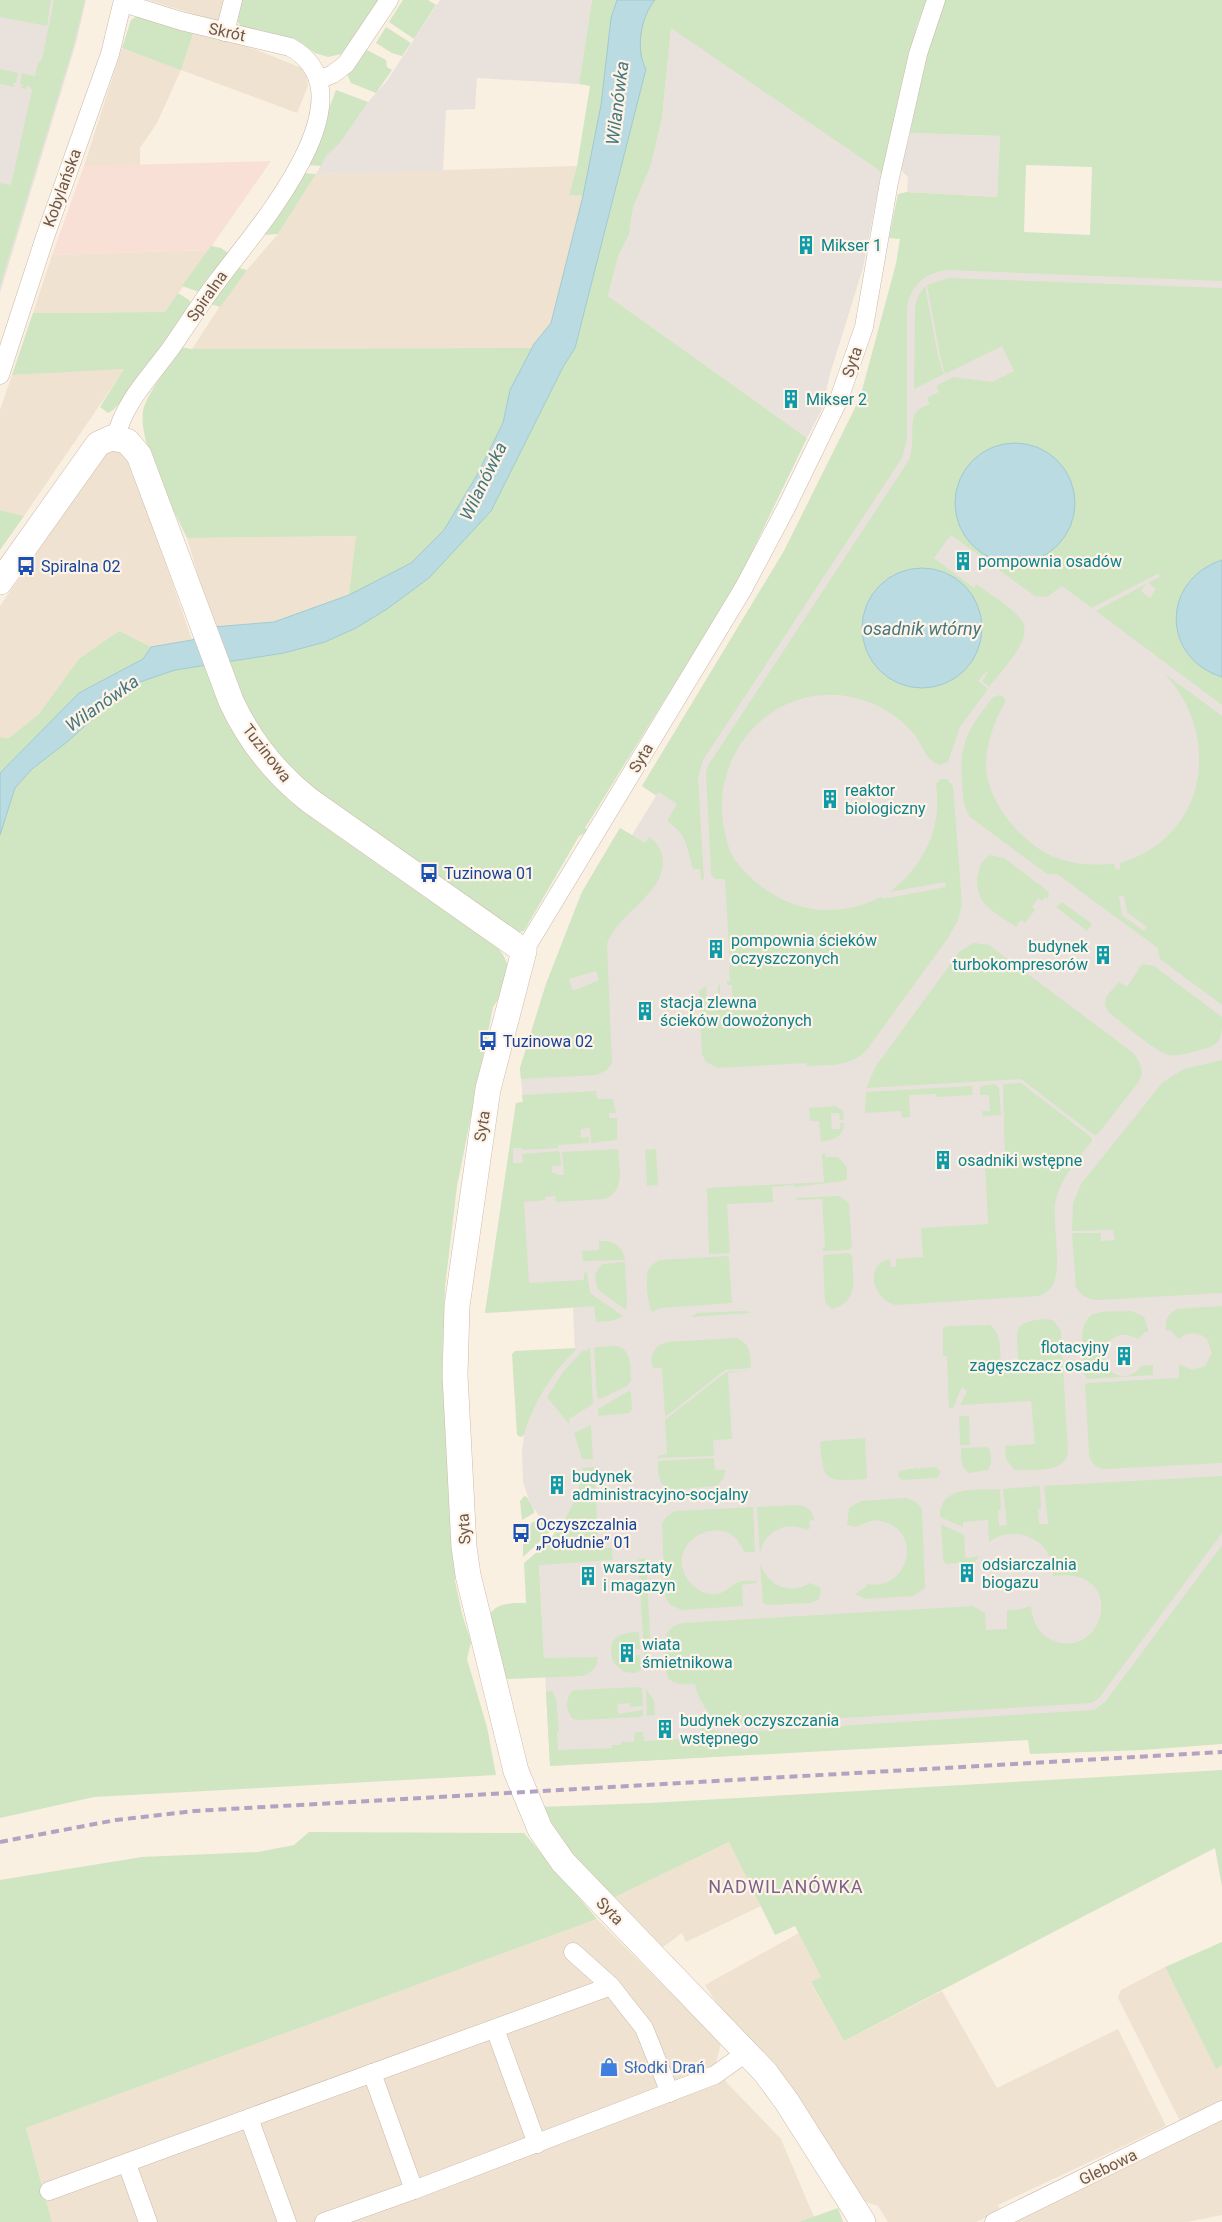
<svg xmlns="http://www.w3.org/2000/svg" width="1222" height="2222" font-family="Roboto,sans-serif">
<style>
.residential{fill:#f0e2d1}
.commercial{fill:#f9e0d6}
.industrial{fill:#e9e2dc}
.green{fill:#d0e5c2;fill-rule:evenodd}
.water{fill:#b9dbe1;stroke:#a0cad1}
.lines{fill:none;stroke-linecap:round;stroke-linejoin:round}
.street-casing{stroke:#c9b8aa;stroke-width:19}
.secondary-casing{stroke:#cebaaa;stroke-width:26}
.street{stroke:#fff;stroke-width:18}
.secondary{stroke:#fff;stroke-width:25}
.rail{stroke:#b3a2c1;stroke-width:4;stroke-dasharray:8 5;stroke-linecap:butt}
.labels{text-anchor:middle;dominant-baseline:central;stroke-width:4.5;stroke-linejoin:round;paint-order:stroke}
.street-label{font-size:16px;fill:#6e574b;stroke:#fdf4e7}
.culture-label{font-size:16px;fill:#0d838f;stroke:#fdf4e7;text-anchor:start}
.transit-label{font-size:16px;fill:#164399;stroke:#fdf4e7;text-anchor:start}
.shop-label{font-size:16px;fill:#366cbe;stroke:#fdf4e7;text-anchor:start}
.water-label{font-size:18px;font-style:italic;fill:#477780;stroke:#fdf4e7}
.neighbourhood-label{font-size:18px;letter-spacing:1px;fill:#7d638b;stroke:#fdf4e7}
</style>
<rect width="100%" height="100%" fill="#f9f0e2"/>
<!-- residential -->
<g class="residential">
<polygon points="148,0 224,0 219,22"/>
<polygon points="194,31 249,47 302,68 307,77 308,86 297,113 181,70 157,123 140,148 140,166 84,166 122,48 181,69"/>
<polygon points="577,166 569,195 583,196 573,240 551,323 532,348 192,349 233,286 278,234 316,174"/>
<polygon points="209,250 165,312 33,313 52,255"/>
<polygon points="125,368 24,516 0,510 0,410 12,375"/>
<polygon points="114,450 124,452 130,460 192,640 151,647 118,631 54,695 39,714 9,738 0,737 0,606 104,454"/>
<polygon points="357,536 349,595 274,622 213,627 187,538"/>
<polygon points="729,1842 761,1906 686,1942 682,1933 663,1947 615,1897"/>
<polygon points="597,1919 721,2043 716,2063 727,2083 781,2139 814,2217 799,2222 52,2222 26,2128"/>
<polygon points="799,1933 821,1977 811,1983 844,2041 942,1991 997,2088 1118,2029 1166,2126 998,2205 1000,2211 976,2222 888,2222 878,2206 863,2201 829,2145 780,2073 719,2007 705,1985"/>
<polygon points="1165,1967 1216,2068 1222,2065 1222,2102 1181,2123 1118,1998 1121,1990"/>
<polygon points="1222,2116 1222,2215 1187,2222 1004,2222"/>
</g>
<!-- commercial -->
<polygon class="commercial" points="271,161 209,250 52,255 84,166"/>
<!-- industrial -->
<g class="industrial">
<polygon points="0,0 86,0 76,43 0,293"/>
<polygon points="440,0 592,0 579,84 477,78 475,109 446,110 443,171 316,174 327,155 340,143 368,102 386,82"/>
<polygon points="671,27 877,169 881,174 863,268 830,374 822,409 807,438 608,296 618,257 629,235 633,208 651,165 662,118"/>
<polygon points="910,133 1000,136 997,197 907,192 908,177 901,170"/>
<polygon points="896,264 1222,276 1222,1554 1143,1733 550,1766 539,1564 613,1560 612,1548 599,1549 582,1468 578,1494 566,1519 555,1533 541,1519 530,1503 523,1482 522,1452 524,1435 533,1409 541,1393 558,1368 575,1351 573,1308 485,1313 516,1103 523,1102 520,1068 546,984 582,892 620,828 632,835 656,796 642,786 784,551 860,398"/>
</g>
<!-- green -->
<g class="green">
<polygon points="0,0 51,0 47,26 0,17"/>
<polygon points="54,0 85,0 74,44 0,286 0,183 11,185 32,90 29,86 27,86 26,89 19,87 22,87 23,85 20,84 22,73 35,76 38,63 42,59"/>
<polygon points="239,0 382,0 341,54 328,57 315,53 304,45 291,39 241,26 236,20"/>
<polygon points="403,0 428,0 436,5 414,39 389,22"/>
<polygon points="592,0 634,0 602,101 605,179 583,196 569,195 577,166 590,86 579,84"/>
<polygon points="642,0 927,0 917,25 884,171 881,174 877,169 671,28 662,118 651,165 633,208 629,235 618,257 608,296 807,438 737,583 585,828 589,831 579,836 524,931 514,933 314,792 261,741 224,662 284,653 325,642 356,628 387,609 429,578 575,348 610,211"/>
<path d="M945,0H1222V281L949,270C928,271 911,284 907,307V439L902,458L703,760L698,777L704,879L701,880L700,869H693C687,848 687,834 667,821L677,804L659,792L656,795L642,786L784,551L860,398L896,264L900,239L889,238L898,194L907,192L997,197L1000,136L910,133L928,45ZM1026,165L1092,167L1090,235L1024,232Z"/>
<polygon points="137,16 194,31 181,70 122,48 131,20"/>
<polygon points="386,27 411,43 402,56 392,53 376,43"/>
<polygon points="365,49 386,60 387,67 392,70 376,93 351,83 347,74"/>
<polygon points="0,69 18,73 16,83 13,83 15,87 0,84"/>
<polygon points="336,90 368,102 340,143 327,155 321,166 308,165"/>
<polygon points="304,173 316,174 278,234 264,235"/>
<polygon points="211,246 221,248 228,253 227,257 199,292 182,286"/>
<polygon points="236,267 247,270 220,307 211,304"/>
<path d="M948,278L1222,288V705L1096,611L1146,584L1141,591L1150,598L1156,589L1148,583L1160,577L1159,573L1092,608L1062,586L1047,597L1035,596L951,535L934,558L974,588L976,584C989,594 1014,608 1022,621C1034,639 1000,672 989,687L982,681L988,673L986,672L978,681L988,689L960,727L948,762L939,765C926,761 922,744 914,734C896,713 872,700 846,696C773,685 713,750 723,822C725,833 727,845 732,855C744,875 765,891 786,901C817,915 851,912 881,897L883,899L946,887L945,882L890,892C925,864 942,829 936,784L941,779H947L953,786L962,904L958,920L948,938L866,1051C850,1067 828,1065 807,1066L806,1063L718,1068L706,1062L702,1054L699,991L706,986L707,1001H718V985H720V999L732,998V985H727V981H730L729,967L730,966L725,879H715L711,874L706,772L709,764L909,460C915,442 910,429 914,416C916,409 924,406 930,404L927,398L939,392L936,386L953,377L993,382L1014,371L1002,346L945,374L940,355L927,285Z"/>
<polygon points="925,286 938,356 944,374 914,389 915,307 918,296"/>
<path d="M178,293L189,300L192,304L138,382C124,388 123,406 108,413L100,407L124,369L12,375L33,313L165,312Z"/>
<path d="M180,347L192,349L532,348L510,390L503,423L477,475L444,530L411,563L349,595L356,536L187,538C174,510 132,433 145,404C154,384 169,365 180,347Z"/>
<polygon points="0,510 24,516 0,550"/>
<polygon points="119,631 151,647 143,659 79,693 0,773 0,737 9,738 39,714 79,659"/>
<path d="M204,665L231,729L258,767L275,785L313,819L498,948C516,970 508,986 493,1007L457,1186L445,1287L442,1372L458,1554L455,1581L462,1614L471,1642L467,1659L487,1727L496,1775L94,1797L0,1818V835L15,788L32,769L67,742L114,700L137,683L175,670Z"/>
<path d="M1165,674L1222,716V1005L1160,959L1158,948L1057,874H1047L970,817C963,807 963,796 962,784C959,741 968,730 993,697L1000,695L1005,699V703C994,720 986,745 986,765C987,803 1023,845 1057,858C1076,865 1095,865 1114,864L1116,870L1120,869V863C1208,837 1222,736 1165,674ZM1119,896H1124L1127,912L1147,927L1144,931L1122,915Z"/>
<path d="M620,828L645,843L649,837C655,841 659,846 661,852C674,890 617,912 607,944L612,1063L607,1070L597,1075L521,1079L520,1068L546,984L582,892ZM596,971L599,980L573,991L569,979Z"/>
<path d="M990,855L1004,858L1049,892L1048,899L1045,897L1042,901L1038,898L1032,907L1035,910L1025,923L1021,920L1016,927C1006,920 993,913 985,904C973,891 975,863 990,855Z"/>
<polygon points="1062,902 1092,924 1087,931 1056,907"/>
<path d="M974,943L989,945L1132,1052C1140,1061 1144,1069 1140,1080L1098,1134L1094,1135L1021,1079L866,1088L876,1066L960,951Z"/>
<path d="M1142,964L1154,966L1222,1017C1222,1039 1222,1045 1200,1050C1191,1052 1179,1057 1169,1055C1155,1052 1122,1022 1108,1012L1105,1005L1106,997L1119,982L1127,987Z"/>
<path d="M1222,1060V1293L1097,1300C1087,1299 1081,1296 1076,1287L1072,1233H1101V1241L1115,1240L1113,1230L1072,1231L1073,1203L1081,1184L1163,1082L1184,1069Z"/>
<path d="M1021,1083L1091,1137L1092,1141C1078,1159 1062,1176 1056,1199C1049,1227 1072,1289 1038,1296L896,1305C873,1300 863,1265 890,1259L891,1267H896V1259L923,1257L921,1228L988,1224L985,1162L1005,1161L1003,1086L1005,1084Z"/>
<polygon points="995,1084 999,1088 1001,1115 983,1116 982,1111 990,1111 989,1095 980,1095 980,1086"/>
<polygon points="972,1086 973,1095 936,1097 936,1094 909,1095 910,1117 902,1118 901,1111 865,1113 866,1092"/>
<path d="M596,1091L597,1099H613L616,1113H609V1118H617V1140L591,1143L590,1128L581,1129V1138L589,1137V1143L558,1145V1148L522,1150V1148H513V1163H523L522,1154L558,1151L560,1152L561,1166H552V1173H556V1175H564L562,1152L618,1149C619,1168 626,1190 605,1199L556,1202L555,1196L545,1197V1200L524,1202L529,1283L584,1280V1273L587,1272L590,1293L623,1316L612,1321L596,1322L594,1306L485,1313L516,1103L523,1102L522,1095Z"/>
<path d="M835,1106L843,1111L844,1119L840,1120L839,1113H831L832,1129H840V1123H844C844,1137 833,1141 821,1141L819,1121H810L809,1108Z"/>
<polygon points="656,1149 658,1185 647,1186 645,1150"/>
<polygon points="825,1153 825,1157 838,1157 847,1167 847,1179 844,1181 795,1187 794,1185 772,1187 773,1202 727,1204 730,1253 709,1254 707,1188 824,1182 822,1154"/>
<polygon points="834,1196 839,1196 849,1203 852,1247 849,1250 824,1251 822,1249 825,1247 822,1199 796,1200 795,1198"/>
<path d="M599,1241C613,1240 623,1245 625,1260L583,1261L582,1251L599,1250Z"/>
<path d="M849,1253L852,1256C853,1278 860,1301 832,1309L825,1302L823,1258L824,1255Z"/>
<path d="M728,1256L729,1258L732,1303L660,1308L652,1312C648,1305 645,1279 648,1271C650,1265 655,1263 660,1260Z"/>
<polygon points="625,1262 627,1305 626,1310 597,1289 595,1274 602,1264"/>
<path d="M1218,1306H1222V1463L1105,1469C1096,1468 1091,1463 1089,1454L1085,1385L1087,1383L1179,1378V1364L1192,1370L1205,1366L1212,1353L1207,1339C1198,1332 1189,1331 1179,1339L1170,1330L1166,1331C1165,1321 1167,1314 1177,1309Z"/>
<polygon points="745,1311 751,1313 691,1317 697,1313"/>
<path d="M1132,1311L1144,1317L1149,1332H1145L1138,1339C1123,1331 1113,1334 1104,1349L1105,1365C1114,1378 1131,1381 1141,1366L1153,1365V1375L1087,1379L1085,1376C1084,1359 1074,1318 1097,1313C1108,1310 1121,1312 1132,1311Z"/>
<path d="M1048,1319L1054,1321L1061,1331L1068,1453C1063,1475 1032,1469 1014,1470L1006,1459L1005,1446L1035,1444L1031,1401L960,1405L967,1391L962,1387L953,1408H949L947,1356H943V1328L947,1326L990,1325C1002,1334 1000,1351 1001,1365L1018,1364C1019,1332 1007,1321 1048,1319Z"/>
<path d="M737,1338C751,1344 750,1355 751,1368L725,1370L665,1417L662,1368H654C648,1360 653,1351 659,1345L668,1342Z"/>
<path d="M618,1346C633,1353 630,1368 631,1381L627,1386L600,1399L597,1397L594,1349L596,1347Z"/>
<path d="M575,1348V1351C550,1375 534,1402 524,1435L521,1437L517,1435L512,1354L515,1351Z"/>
<polygon points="588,1348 590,1348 593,1404 569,1419 569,1424 547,1397 563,1372 582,1351 588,1350"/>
<polygon points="751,1370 728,1373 732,1439 713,1440 714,1456 657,1458 660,1455 667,1454 665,1420 726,1372"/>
<polygon points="629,1391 631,1392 632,1409 629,1413 598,1416 598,1409"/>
<polygon points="959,1416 969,1416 970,1445 960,1445"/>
<polygon points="591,1425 593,1459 582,1459 574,1433"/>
<path d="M865,1438L867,1479C828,1481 823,1485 820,1443L823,1441Z"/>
<path d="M987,1447L990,1450L991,1464L988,1470L969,1473C960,1466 961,1458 961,1448Z"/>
<path d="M714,1458L715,1470H725L724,1478L717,1486L673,1490C658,1487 658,1474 658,1461Z"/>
<path d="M594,1467L599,1548H612L613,1560L539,1565L544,1658L598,1657C598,1667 592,1673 582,1676L508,1679L503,1675L490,1614C498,1602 513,1603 526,1603L524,1563C555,1538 579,1508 582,1468Z"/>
<polygon points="936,1467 940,1471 939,1476 936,1478 902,1480 898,1476 899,1471 917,1468 920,1470 920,1468"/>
<path d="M1222,1476V1533L1099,1698L1092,1703L725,1725C711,1721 697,1698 695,1684C686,1684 676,1686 669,1679C664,1673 664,1640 667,1633C671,1627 676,1625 683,1623L973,1606L985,1613L986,1630L1007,1629V1610H1017L1031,1606C1032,1620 1038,1634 1052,1640C1105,1663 1129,1565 1053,1576C1055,1541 1017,1522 989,1542L988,1520L963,1522V1527L940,1517C940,1484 976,1491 1000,1489L1001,1510H998L999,1526L1007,1525L1003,1489L1040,1486L1041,1509H1038L1039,1524H1048L1044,1486Z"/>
<polygon points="524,1496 527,1497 534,1510 534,1513 522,1520 520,1501"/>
<path d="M906,1498L916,1502L922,1509L925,1588L913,1596L866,1599L855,1594L866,1587L867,1584C908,1592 924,1533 884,1522C869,1517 862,1527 854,1527C852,1526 849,1525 847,1525L849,1508L861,1501Z"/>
<path d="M800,1505C808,1507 813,1512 814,1520L809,1521L810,1528L807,1530C786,1521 765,1530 760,1553L757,1507Z"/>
<path d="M753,1507L755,1552H744C728,1506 661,1542 688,1580C693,1587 702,1593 710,1594C725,1595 727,1588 738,1582C743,1580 752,1581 757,1581V1583L742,1585L743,1606L681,1610L669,1604L665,1595L662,1524L666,1517L675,1511Z"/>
<polygon points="538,1519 541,1519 551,1531 523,1557 523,1529"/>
<polygon points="941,1524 964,1535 965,1557 969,1558 979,1556 975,1562 946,1564 943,1559"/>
<polygon points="1222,1545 1222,1744 1143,1750 1030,1754 1028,1740 550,1766 546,1692 552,1691 556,1698 559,1731 557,1732 558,1750 612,1748 612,1745 621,1745 621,1742 634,1742 635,1732 643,1732 644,1741 701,1738 700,1719 713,1730 724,1733 1094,1710 1105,1702"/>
<polygon points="646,1558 651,1653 645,1667 638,1559"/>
<path d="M760,1562C766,1585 789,1596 810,1583L821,1588L819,1599L811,1603L767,1605L763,1603Z"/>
<path d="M639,1632L640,1649H633L632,1646L620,1647L621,1660L633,1659V1656L640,1655L641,1670L635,1673L624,1672L613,1662C607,1638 617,1633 639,1632Z"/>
<path d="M637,1687L642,1688L643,1706L630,1707V1703L617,1704L618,1714L643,1710V1716L639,1717L581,1720L573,1719C565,1710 565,1699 573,1690Z"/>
<polygon points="646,1689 654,1701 655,1715 647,1716"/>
<polygon points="1222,1770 1222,1887 1215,1848 844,2041 811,1982 821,1977 795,1926 775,1935 729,1842 615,1897 609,1898 557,1837 540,1807 649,1803"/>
<polygon points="309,1832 524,1833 597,1919 26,2128 52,2222 0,2222 0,1880 142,1857 258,1852 294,1845"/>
<polygon points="1222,1942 1222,2065 1216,2069 1165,1967"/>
<polygon points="838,2208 843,2222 799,2222"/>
</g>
<!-- water -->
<g class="water">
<path d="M617,0H655C641,16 635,50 646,69L575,348L563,367L491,511L429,578L387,609L356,628L325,642L284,653L175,670L137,683L114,700L67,742L32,769L15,788L0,835V773L79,693L143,659L151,647L192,640L213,627L274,622L349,595L411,563L444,530L477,475L503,423L510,390L534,344L551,323L583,196L601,105L611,18Z"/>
<circle cx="1015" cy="503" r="60"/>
<path d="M1222,560V677C1161,658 1161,580 1222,560Z"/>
<circle cx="922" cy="628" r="60"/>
</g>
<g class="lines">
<!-- street casing -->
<g class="street-casing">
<g id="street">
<polyline points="225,32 233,0"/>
<polyline points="318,80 333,74 346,64 389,0"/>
<polyline points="0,375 45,237 110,54 123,0"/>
<path d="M116,437C124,402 150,377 171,348C187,325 202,301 219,279C254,232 377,95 290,47L181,21L123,3"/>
<polyline points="524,951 743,589 786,508 839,399 864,327 889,182 918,54 936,0"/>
<polyline points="573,1952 611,1986 644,2028 670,2093"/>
<polyline points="495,2029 537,2144"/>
<polyline points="372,2073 414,2190"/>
<polyline points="249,2118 287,2222"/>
<polyline points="127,2164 148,2222"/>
<polyline points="49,2191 611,1986"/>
<polyline points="324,2222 414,2190 715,2075 747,2052"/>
<polyline points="994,2222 1222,2110"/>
</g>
</g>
<!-- secondary casing -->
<g class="secondary-casing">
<path id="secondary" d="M0,582L98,444L111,438L127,441L139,455L231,701C249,740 275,773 309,800L524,951L488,1089L457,1306L455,1375L464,1547L468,1575L516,1771L540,1829L563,1862L765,2072L787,2102L863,2222"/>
</g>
<!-- street -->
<use href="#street" class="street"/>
<!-- secondary -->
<use href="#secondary" class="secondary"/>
<!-- rail -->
<polyline class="rail" points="0,1842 116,1820 194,1811 1222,1752"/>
</g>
<!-- icons -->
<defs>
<g id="building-bare" transform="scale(1.5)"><path d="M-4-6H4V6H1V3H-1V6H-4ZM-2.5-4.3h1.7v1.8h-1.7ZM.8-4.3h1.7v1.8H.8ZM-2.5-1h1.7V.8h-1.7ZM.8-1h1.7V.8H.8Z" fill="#0f9aa8" stroke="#fdf4e7" stroke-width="2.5" paint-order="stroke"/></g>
<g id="bus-bare" transform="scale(1.5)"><path d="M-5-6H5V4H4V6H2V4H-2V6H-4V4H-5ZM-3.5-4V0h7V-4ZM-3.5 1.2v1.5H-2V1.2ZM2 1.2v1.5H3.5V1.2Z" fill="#1a4fb4" stroke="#fdf4e7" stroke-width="2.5" paint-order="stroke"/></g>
<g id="shop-bare" transform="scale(1.5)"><path d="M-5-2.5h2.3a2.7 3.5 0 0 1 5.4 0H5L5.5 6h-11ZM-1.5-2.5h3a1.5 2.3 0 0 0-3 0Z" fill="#3f7fe0" stroke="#fdf4e7" stroke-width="2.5" paint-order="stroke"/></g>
</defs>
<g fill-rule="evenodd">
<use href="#building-bare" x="806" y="245"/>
<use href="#building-bare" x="791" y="399"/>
<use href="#building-bare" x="963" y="561"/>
<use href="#bus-bare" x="26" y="566"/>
<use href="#building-bare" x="830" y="799"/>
<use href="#bus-bare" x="429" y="873"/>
<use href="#building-bare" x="716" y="949"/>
<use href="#building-bare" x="1103" y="955"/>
<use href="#building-bare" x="645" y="1011"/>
<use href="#bus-bare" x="488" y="1041"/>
<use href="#building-bare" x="943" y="1160"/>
<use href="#building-bare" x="1124" y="1356"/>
<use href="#building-bare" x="557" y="1485"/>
<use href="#bus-bare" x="521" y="1533"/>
<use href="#building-bare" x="967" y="1573"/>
<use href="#building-bare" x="588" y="1576"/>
<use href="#building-bare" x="627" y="1653"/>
<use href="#building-bare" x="665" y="1729"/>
<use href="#shop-bare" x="609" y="2067"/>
</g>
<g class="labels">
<!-- street labels -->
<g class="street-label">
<text transform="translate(227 32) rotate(12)">Skrót</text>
<text transform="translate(62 188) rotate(-70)">Kobylańska</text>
<text transform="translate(207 296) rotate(-55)">Spiralna</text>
<text transform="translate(852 362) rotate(-71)">Syta</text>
<text transform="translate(267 753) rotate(52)">Tuzinowa</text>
<text transform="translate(641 758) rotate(-59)">Syta</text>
<text transform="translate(482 1126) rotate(-81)">Syta</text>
<text transform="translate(464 1529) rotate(-94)">Syta</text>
<text transform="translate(610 1911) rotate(46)">Syta</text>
<text transform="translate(1108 2167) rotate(-26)">Glebowa</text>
</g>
<!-- culture labels -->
<g class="culture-label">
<text x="821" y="245">Mikser 1</text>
<text x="806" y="399">Mikser 2</text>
<text x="978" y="561">pompownia osadów</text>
<text x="845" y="790">reaktor<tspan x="845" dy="18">biologiczny</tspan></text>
<text x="731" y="940">pompownia ścieków<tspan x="731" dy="18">oczyszczonych</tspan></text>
<text x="1088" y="946" text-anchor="end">budynek<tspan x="1088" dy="18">turbokompresorów</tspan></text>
<text x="660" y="1002">stacja zlewna<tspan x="660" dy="18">ścieków dowożonych</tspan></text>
<text x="958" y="1160">osadniki wstępne</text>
<text x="1109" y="1347" text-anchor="end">flotacyjny<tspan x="1109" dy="18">zagęszczacz osadu</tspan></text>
<text x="572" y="1476">budynek<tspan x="572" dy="18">administracyjno-socjalny</tspan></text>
<text x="982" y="1564">odsiarczalnia<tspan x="982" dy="18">biogazu</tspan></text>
<text x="603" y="1567">warsztaty<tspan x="603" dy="18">i magazyn</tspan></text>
<text x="642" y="1644">wiata<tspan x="642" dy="18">śmietnikowa</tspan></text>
<text x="680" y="1720">budynek oczyszczania<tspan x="680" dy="18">wstępnego</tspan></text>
</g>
<!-- transit labels -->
<g class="transit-label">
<text x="41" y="566">Spiralna 02</text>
<text x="444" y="873">Tuzinowa 01</text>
<text x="503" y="1041">Tuzinowa 02</text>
<text x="536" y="1524">Oczyszczalnia<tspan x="536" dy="18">„Południe” 01</tspan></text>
</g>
<!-- shop labels -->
<g class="shop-label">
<text x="624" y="2067">Słodki Drań</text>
</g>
<!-- water labels -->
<g class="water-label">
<text transform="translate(617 103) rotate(-83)">Wilanówka</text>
<text transform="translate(483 481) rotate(-64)">Wilanówka</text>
<text x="922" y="628">osadnik wtórny</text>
<text transform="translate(102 703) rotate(-35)">Wilanówka</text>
</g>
<!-- neighbourhood labels -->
<g class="neighbourhood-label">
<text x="786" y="1886">NADWILANÓWKA</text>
</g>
</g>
</svg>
